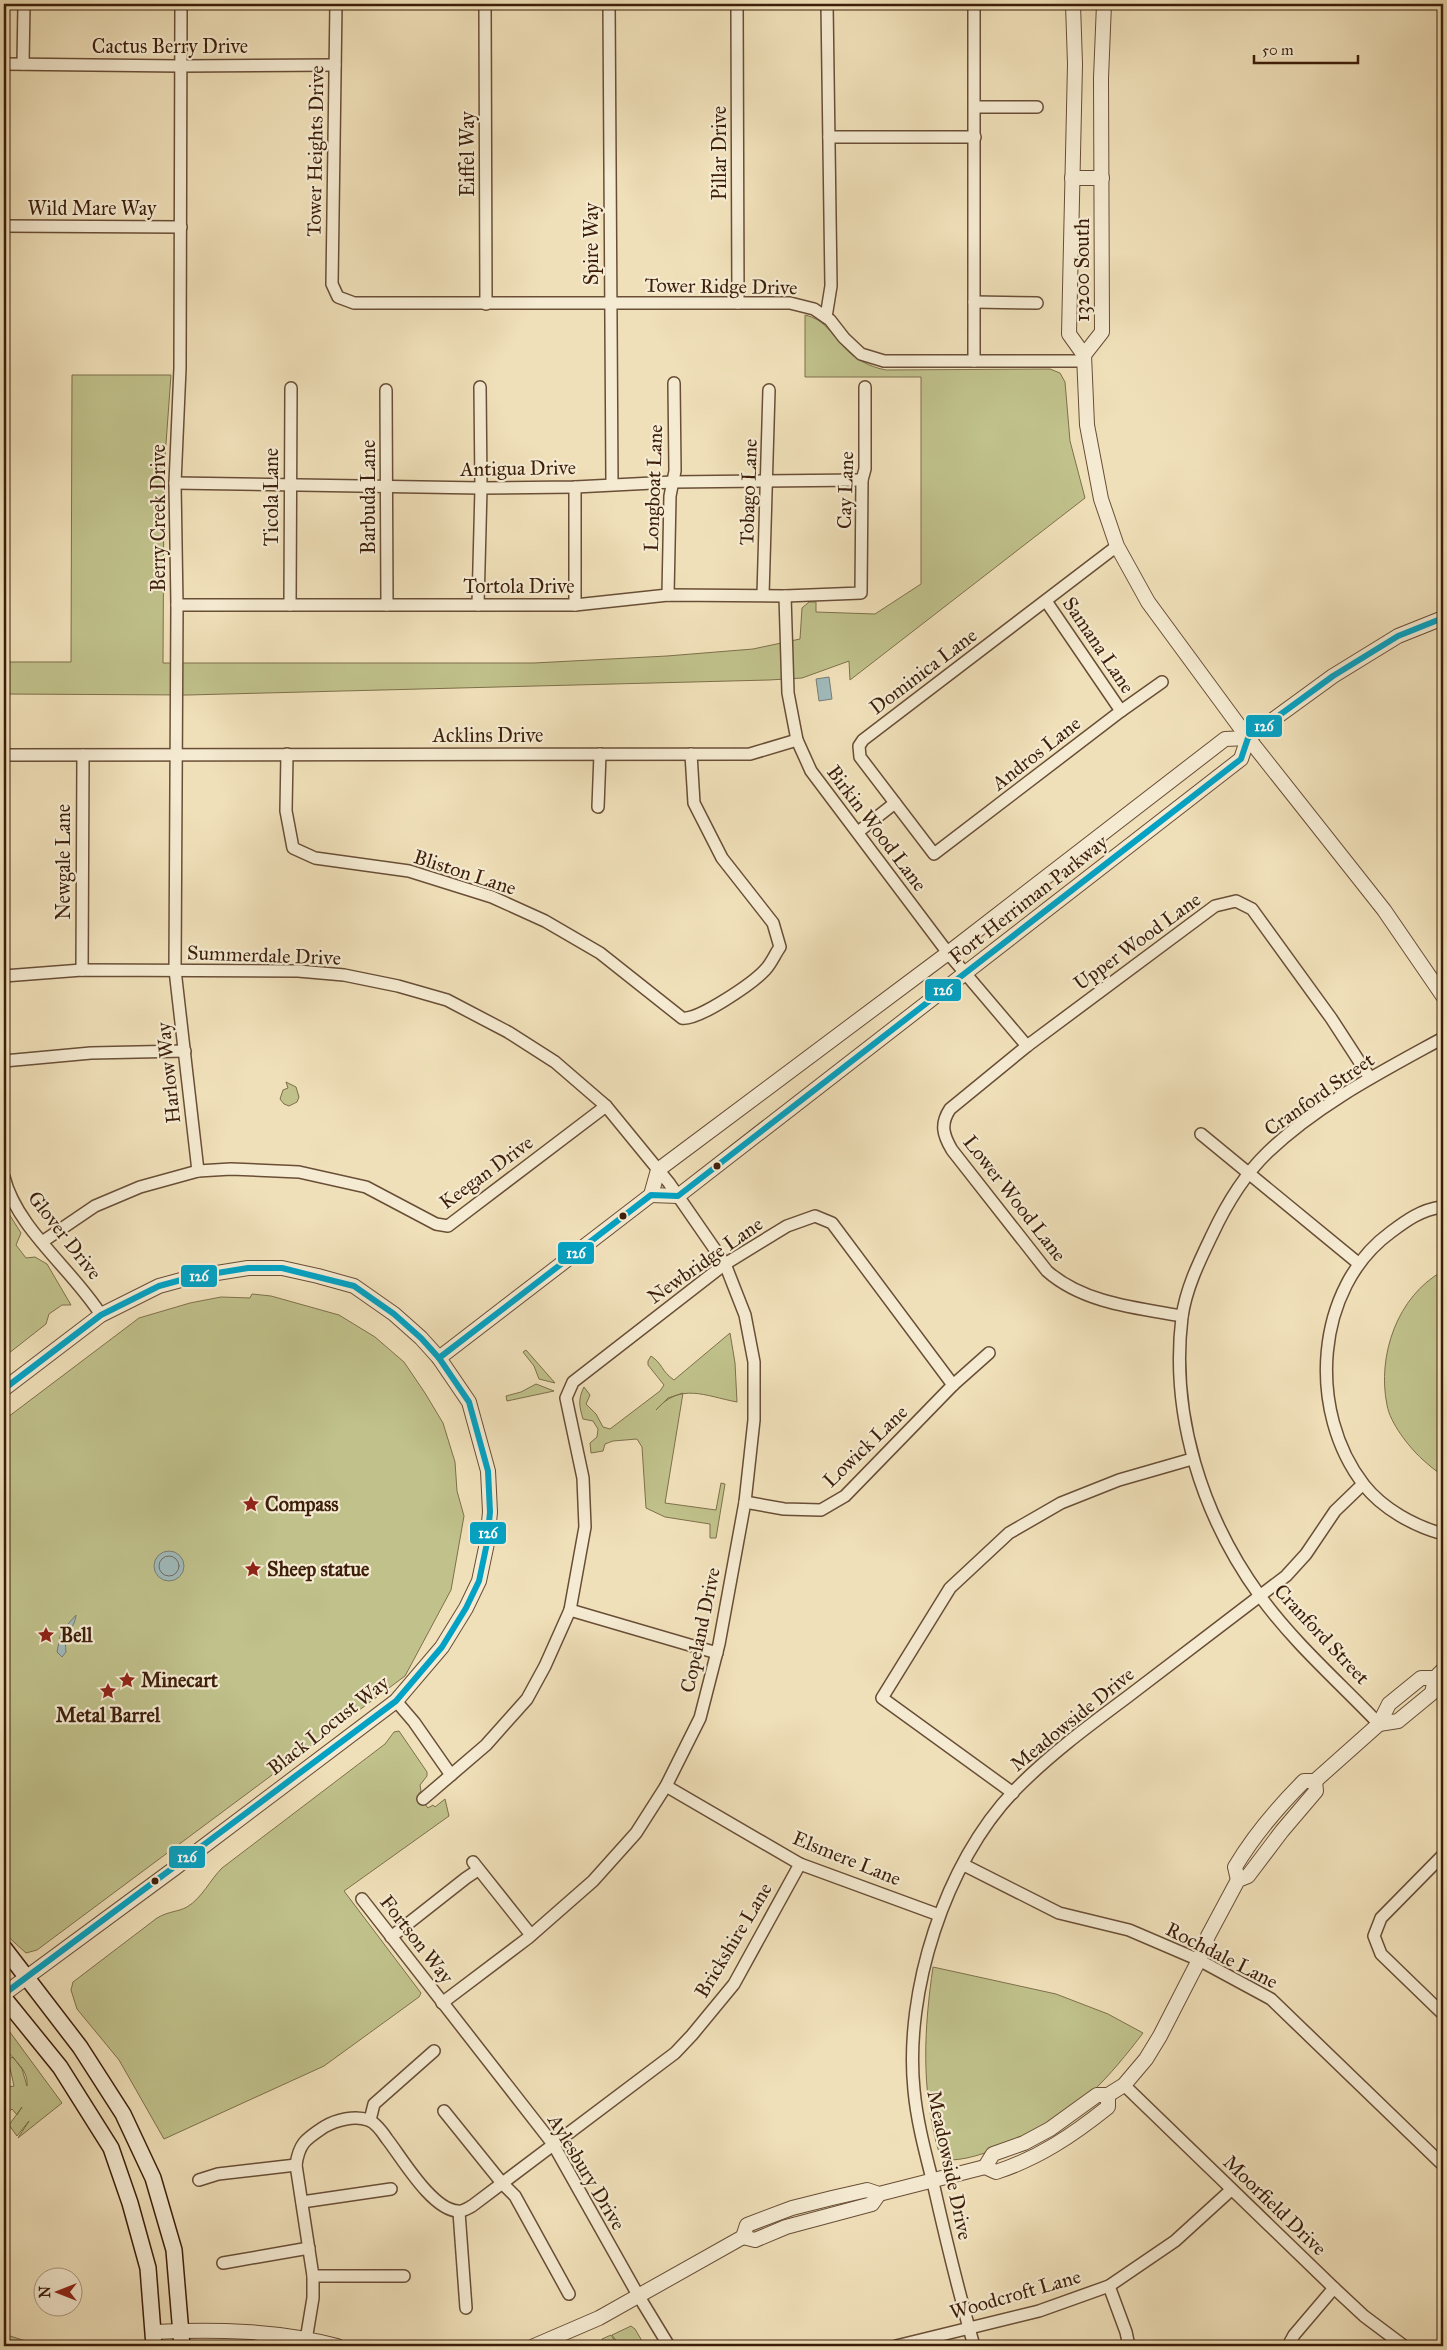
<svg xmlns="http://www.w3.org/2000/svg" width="1447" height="2350" font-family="'IM FELL Great Primer',serif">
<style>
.green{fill:#c0c18b;stroke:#7e704a}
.water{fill:#a0babb;stroke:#787c74}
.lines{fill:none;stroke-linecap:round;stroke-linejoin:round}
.shore{stroke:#6e6c62;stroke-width:1}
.minor-casing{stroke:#694e36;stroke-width:14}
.tertiary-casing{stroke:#694e36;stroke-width:16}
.secondary-casing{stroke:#3c1e0a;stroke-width:18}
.minor{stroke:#f5ebd2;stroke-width:11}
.tertiary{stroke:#f5ebd2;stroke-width:14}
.secondary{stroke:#f5ebd2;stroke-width:15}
.bus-1-casing{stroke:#f5ebd2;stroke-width:10}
.bus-1{stroke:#03a2c4;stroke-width:6}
.bus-dot{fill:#3c1e0a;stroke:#f5ebd2;stroke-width:2}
.labels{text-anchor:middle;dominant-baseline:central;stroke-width:4.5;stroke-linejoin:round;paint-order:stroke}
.street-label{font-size:20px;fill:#3c1e0a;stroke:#f5ebd2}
.poi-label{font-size:20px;font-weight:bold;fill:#3c1e0a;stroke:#f5ebd2;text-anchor:start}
.line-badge{stroke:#f5ebd2;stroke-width:2}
.badge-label{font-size:14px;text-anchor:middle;font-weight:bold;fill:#fff}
</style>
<rect width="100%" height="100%" fill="#f0e0b9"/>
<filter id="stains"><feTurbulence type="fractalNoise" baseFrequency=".004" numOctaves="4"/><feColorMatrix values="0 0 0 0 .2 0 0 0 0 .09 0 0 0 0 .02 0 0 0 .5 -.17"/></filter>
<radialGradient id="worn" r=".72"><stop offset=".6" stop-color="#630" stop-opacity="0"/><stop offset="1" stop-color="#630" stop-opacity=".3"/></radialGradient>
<!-- green -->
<g class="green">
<path d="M805,315C824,319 830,332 843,346C854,359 870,367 886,370L1050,369L1060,373L1065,382L1070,441L1085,498L850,680L849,661L802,678L769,680L188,695L4,694V662H71L72,375H171L164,471L163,663H534L667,656L753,649L800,639L802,608L809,602H816V612L875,614L921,584V377H805Z"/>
<polygon points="286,1082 296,1087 299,1097 297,1102 289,1106 284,1104 280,1099 283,1090 288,1088"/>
<polygon points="4,1206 21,1233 16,1245 26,1258 35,1257 47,1264 71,1305 62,1305 49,1314 46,1324 4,1357"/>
<path d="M1443,1271V1475C1435,1471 1429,1465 1422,1459C1409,1447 1390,1423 1387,1405C1377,1356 1397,1296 1443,1271Z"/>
<polygon points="252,1294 271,1296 339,1315 375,1337 404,1362 425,1393 443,1423 455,1462 457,1491 464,1516 451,1590 405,1676 37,1950 26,1953 4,1933 4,1420 139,1318 190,1303 221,1297 250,1298"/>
<path d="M730,1333L735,1363L737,1402C705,1396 680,1382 656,1410L668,1398L683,1393L665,1503L716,1510L721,1483L725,1484L716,1538H710V1524L665,1517L646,1508L642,1447L637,1439L613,1441L605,1444L603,1451L591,1453L590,1443L597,1437L598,1429L593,1421L583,1419C579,1406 578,1399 584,1387L590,1395L586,1404L596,1414L603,1427L610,1429L660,1391L664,1385L648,1365V1361L651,1356C663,1364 661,1371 674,1380Z"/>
<polygon points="526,1350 555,1383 539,1379 534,1366 523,1352"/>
<polygon points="536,1384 554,1391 507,1401 506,1396 521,1392"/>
<path d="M399,1731L427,1772V1776L420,1785L421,1791L418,1795L428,1808L433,1805L435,1807L445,1799L449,1816L344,1891L421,1993L419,1997L324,2066L164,2139L119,2060L77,2009L71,1990L73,1982L157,1918C169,1911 178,1912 187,1907C202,1898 210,1880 222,1868L385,1744L394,1732Z"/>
<path d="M933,1967L1056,1994L1108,2014L1143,2033C1127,2054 1110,2075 1091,2093C1062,2120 990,2159 951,2160L941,2154L938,2149C921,2088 924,2029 933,1967Z"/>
<path d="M4,2024L62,2103L18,2138L29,2121L17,2136L9,2125L22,2107L17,2115L12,2109L4,2116V2088L14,2086L8,2059L13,2057L22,2069L27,2086C29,2067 10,2060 4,2044C2,2040 4,2030 4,2024Z"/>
<polygon points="631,2326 635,2329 645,2346 620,2346 612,2335"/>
<polygon points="4,2334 41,2346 4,2346"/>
<polygon points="611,2335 618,2346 604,2346 602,2339"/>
</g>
<!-- water -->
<g class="water">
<polygon points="829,677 832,699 819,701 816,679"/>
<circle cx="169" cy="1566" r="15"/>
<path d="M76,1615C74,1633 63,1626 66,1652L62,1657L57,1652L61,1632Z"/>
</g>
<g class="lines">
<!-- shore -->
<circle class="shore" cx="169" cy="1566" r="10"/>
<!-- minor casing -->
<g class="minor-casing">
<g id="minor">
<polyline points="181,4 180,368 175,483 177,605 175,970 198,1171"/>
<polyline points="336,4 332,284 338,297 354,303 790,303 814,309 830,320 844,338 861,354 884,361 1084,361"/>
<polyline points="485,4 486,304"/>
<polyline points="609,4 612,483"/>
<polyline points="737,4 738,303"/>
<polyline points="4,64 180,66 335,65"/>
<polyline points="23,64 24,4"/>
<polyline points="975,107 1037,107"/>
<polyline points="829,137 975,137"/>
<polyline points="4,226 181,227"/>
<polyline points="974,302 1037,303"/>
<polyline points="826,317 831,286 827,4"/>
<polyline points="974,361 974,4"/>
<polyline points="386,390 387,605"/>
<polyline points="175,483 481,488 575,487 672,482 862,480"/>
<polyline points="1117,546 863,740 859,746 860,757 934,854 1121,711 1162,682"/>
<polyline points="668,595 670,496 675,471 674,383"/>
<polyline points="763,595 769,390"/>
<polyline points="785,596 788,693 797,740 811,771 948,953 1027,1046"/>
<polyline points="1046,601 1121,711"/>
<polyline points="177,605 575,605 668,595 785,596 861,593 862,480 865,469 865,387"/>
<polyline points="290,605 291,388"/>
<polyline points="478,605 481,488 480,387"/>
<polyline points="575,605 575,487"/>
<path d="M287,754L286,811L293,848L315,858L409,871L492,897L545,921L600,953L682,1018C698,1021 753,983 765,970C771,964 775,954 780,947L773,923L722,858L694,803L691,754"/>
<polyline points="4,755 750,754 797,740"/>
<polyline points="598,807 600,754"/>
<polyline points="858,832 895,803"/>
<polyline points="82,970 83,755"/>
<polyline points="4,976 82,970 298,971 344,975 398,986 447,1000 508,1032 555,1062 606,1106 669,1183 725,1264 745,1315 754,1362 754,1420 745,1502 719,1644 700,1718 666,1786 636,1833 593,1881 528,1938 442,2003"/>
<polyline points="4,1061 91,1053 185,1051"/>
<polyline points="1201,1134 1358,1263"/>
<path d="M4,1177C17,1229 73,1270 101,1315"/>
<path d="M1441,1207C1421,1210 1407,1220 1391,1232C1314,1288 1307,1412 1364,1485C1383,1509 1414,1526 1443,1534"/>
<polyline points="42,1242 95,1206 140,1187 198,1171 231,1169 299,1172 366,1187 436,1224 448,1226 606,1106"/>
<path d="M1182,1316C1136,1308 1083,1303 1047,1271L952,1150C943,1135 940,1124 950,1109L1027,1046L1215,906L1236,901L1252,909L1331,1018L1370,1078"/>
<polyline points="745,1502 784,1509 821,1510 845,1496 953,1385 989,1353"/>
<polyline points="570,1610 717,1653"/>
<polyline points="396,1701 414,1722 451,1775"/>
<path d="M1379,1724C1339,1682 1294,1643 1260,1596C1202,1516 1170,1415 1182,1317C1186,1288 1200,1260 1212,1235C1226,1205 1244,1175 1268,1152C1318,1104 1383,1071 1443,1038"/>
<polyline points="666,1786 800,1864 939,1915"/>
<polyline points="1013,1793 882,1698 950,1588 1009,1533 1061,1503 1119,1480 1192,1459"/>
<polyline points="423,1799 486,1745 527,1699 545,1666 570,1610 585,1527 583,1478 566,1398 573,1382 725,1264 787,1226 815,1216 832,1223 953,1385"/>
<polyline points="1443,1855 1381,1918 1374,1936 1381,1954 1443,2014"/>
<polyline points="473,1862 531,1935"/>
<polyline points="964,1865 1059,1913 1129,1930 1199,1960 1271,1999 1443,2165"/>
<polyline points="362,1899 553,2144 638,2295 669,2346"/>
<polyline points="391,1937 466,1878 478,1870"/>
<polyline points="1124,2085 1334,2288 1364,2316 1404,2346"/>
<polyline points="444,2111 502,2183 515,2196 569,2294"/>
<polyline points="370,2120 374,2104 434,2051"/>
<polyline points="199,2180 218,2174 296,2165"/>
<polyline points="302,2202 391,2189"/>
<polyline points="459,2212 466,2308"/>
<polyline points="223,2263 309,2248"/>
<polyline points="313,2276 404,2276"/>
<polyline points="1109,2286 1126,2332 1129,2346"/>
<path d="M305,2346L313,2298V2276L296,2165C299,2143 306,2139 324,2127C336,2120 355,2115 368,2120C375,2122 383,2133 387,2139C402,2158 432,2210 458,2211C462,2212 468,2208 472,2206L675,2053L692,2035L734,1984L800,1864"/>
<polyline points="896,2346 1039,2311 1109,2286 1175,2241 1231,2190"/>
<path d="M974,2346C959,2293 946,2240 934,2187C926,2155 917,2123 914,2090C904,1992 945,1863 1014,1791C1048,1756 1087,1727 1126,1698C1179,1657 1233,1617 1286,1576L1306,1554L1335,1511L1363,1484"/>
<polyline points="1288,2346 1294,2335 1334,2288"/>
</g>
</g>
<!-- tertiary casing -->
<g class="tertiary-casing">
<g id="tertiary">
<polyline points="1073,4 1075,64 1069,334 1084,355"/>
<polyline points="1072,178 1102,178"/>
<polyline points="1084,355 1087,425 1101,499 1117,546 1148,602 1248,738 1384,910 1443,996"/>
<polyline points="1084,355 1102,332 1101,78 1104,4"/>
<polyline points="651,1195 678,1196 1241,759 1248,738 1333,676 1398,636 1443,618"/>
<polyline points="439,1358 651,1195 658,1170 948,953 1225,739 1248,738"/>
<polyline points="4,1389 101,1315 159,1286 192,1277 248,1268 282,1268 318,1276 354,1286 394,1314 421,1338 439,1358 469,1402 488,1471 490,1512 487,1543 479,1581 466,1608 442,1647 396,1701 175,1868 4,1994"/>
<polyline points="1379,1724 1398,1721 1432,1693 1435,1678 1443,1670"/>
<path d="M1238,1880L1235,1867C1254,1835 1277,1808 1304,1781H1315L1379,1724L1389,1704L1421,1678H1435"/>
<polyline points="985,2167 993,2154 1024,2143 1050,2129 1097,2095 1108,2095 1124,2085 1146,2059 1160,2036 1199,1960 1208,1936 1238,1880 1248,1876 1282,1831 1316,1791 1315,1781"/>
<polyline points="743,2237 755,2240 786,2227 872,2204 879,2194"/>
<path d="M154,2332C215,2329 277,2330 337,2346"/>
<path d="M534,2346L599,2318L743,2237L747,2225L792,2208L832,2198L867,2190L879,2194L985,2167L996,2172C1039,2158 1073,2135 1108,2107V2095"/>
</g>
</g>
<!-- secondary casing -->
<g class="secondary-casing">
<g id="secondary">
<polyline points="4,1948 80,2047 123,2114 153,2178 174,2250 182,2346"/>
<polyline points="4,1998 60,2067 111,2148 130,2203 148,2268 154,2346"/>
</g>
</g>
<!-- minor -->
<use href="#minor" class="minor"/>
<!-- tertiary -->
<use href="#tertiary" class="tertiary"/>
<!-- secondary -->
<use href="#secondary" class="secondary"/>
<!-- bus-1 casing -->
<g class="bus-1-casing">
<g id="bus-1">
<polyline points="439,1358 651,1195 678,1196 1241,759 1248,738 1333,676 1398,636 1443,618"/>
<polyline points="4,1389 101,1315 159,1286 192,1277 248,1268 282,1268 354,1286 394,1314 421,1338 439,1358 469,1402 488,1471 490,1512 487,1543 479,1581 466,1608 442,1647 396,1701 4,1994"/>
</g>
</g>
<!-- bus-1 -->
<use href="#bus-1" class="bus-1"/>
</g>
<!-- icons -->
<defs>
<g id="sight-bare" transform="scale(1.35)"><path d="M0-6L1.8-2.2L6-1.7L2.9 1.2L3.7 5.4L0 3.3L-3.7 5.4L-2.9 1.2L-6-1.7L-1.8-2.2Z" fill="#8f2418" stroke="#f5ebd2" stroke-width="2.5" paint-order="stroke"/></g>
</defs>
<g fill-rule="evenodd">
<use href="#sight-bare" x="251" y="1504"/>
<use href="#sight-bare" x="253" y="1569"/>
<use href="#sight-bare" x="46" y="1635"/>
<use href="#sight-bare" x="127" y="1680"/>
<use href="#sight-bare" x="108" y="1691"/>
</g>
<!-- markers -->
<g class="bus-dot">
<circle cx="717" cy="1166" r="4.5"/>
<circle cx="623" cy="1216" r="4.5"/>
<circle cx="155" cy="1881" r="4.5"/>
</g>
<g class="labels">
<!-- street labels -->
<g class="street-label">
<text x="170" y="46">Cactus Berry Drive</text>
<text transform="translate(315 151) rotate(-89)">Tower Heights Drive</text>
<text transform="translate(719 153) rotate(-90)">Pillar Drive</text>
<text transform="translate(467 154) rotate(-90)">Eiffel Way</text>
<text x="92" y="208">Wild Mare Way</text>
<text transform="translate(591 244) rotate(-90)">Spire Way</text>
<text transform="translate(1082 270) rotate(-90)">13200 South</text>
<text transform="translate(721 286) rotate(1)">Tower Ridge Drive</text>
<text transform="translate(518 468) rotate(-1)">Antigua Drive</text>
<text transform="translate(653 488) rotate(-88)">Longboat Lane</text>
<text transform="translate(845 490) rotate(-88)">Cay Lane</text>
<text transform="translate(748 492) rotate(-88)">Tobago Lane</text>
<text transform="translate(271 497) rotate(-90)">Ticola Lane</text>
<text transform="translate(368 497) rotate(-90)">Barbuda Lane</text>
<text transform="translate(158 518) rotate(-90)">Berry Creek Drive</text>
<text x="519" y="586">Tortola Drive</text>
<text transform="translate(1099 645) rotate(56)">Samana Lane</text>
<text transform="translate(923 671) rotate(-37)">Dominica Lane</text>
<text x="488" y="735">Acklins Drive</text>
<text transform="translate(1036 753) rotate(-38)">Andros Lane</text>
<text transform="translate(877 828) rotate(53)">Birkin Wood Lane</text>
<text transform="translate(63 862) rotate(-90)">Newgale Lane</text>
<text transform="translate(465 872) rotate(18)">Bliston Lane</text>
<text transform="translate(1028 899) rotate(-38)">Fort Herriman Parkway</text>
<text transform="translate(1137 941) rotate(-36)">Upper Wood Lane</text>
<text transform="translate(264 955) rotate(2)">Summerdale Drive</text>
<text transform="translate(168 1073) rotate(-96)">Harlow Way</text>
<text transform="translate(1319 1094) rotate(-35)">Cranford Street</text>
<text transform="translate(486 1172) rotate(-36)">Keegan Drive</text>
<text transform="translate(1015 1198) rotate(52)">Lower Wood Lane</text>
<text transform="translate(65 1235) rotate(52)">Glover Drive</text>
<text transform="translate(705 1260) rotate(-35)">Newbridge Lane</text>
<text transform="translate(865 1446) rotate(-44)">Lowick Lane</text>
<text transform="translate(700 1630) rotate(-78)">Copeland Drive</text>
<text transform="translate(1322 1634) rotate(47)">Cranford Street</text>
<text transform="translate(1072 1719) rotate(-39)">Meadowside Drive</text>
<text transform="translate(328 1725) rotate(-38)">Black Locust Way</text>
<text transform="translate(847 1858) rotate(22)">Elsmere Lane</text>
<text transform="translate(417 1939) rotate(52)">Fortson Way</text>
<text transform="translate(733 1940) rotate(-59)">Brickshire Lane</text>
<text transform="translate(1222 1955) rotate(27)">Rochdale Lane</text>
<text transform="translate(950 2165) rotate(78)">Meadowside Drive</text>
<text transform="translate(587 2172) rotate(59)">Aylesbury Drive</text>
<text transform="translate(1275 2205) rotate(44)">Moorfield Drive</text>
<text transform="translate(1015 2294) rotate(-16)">Woodcroft Lane</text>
</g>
<!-- poi labels -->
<g class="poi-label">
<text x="265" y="1504">Compass</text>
<text x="267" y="1569">Sheep statue</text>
<text x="60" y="1635">Bell</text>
<text x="141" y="1680">Minecart</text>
<text x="108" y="1715" text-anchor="middle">Metal Barrel</text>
</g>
</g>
<g class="line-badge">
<rect x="1245" y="714" width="38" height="24" rx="5" fill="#03a2c4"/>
<rect x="924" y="978" width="38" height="24" rx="5" fill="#03a2c4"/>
<rect x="557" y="1241" width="38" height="24" rx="5" fill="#03a2c4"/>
<rect x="180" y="1264" width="38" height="24" rx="5" fill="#03a2c4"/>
<rect x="469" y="1521" width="38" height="24" rx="5" fill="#03a2c4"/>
<rect x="168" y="1845" width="38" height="24" rx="5" fill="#03a2c4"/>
</g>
<g class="badge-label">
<text x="1264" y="731">126</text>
<text x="943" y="995">126</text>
<text x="576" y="1258">126</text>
<text x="199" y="1281">126</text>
<text x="488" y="1538">126</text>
<text x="187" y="1862">126</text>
</g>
<!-- margin -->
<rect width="1447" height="2350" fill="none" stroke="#f0e0b9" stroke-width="20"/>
<rect x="5" y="5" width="1437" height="2340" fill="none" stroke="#3c1e0a" stroke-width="2.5"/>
<rect x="10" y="10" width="1427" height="2330" fill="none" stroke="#3c1e0a"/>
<!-- north arrow -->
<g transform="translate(58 2292) rotate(270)"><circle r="24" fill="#f5ebd2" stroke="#ab9982"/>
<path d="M0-4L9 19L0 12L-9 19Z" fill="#8f2418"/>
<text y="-8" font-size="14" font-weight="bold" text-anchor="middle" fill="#3c1e0a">N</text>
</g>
<!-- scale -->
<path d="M1254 55v8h104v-8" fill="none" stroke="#3c1e0a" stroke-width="2.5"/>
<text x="1262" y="55" font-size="15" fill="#3c1e0a" stroke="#f5ebd2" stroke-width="4" paint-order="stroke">50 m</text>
<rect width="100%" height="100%" filter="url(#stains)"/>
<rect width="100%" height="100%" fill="url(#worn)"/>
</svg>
